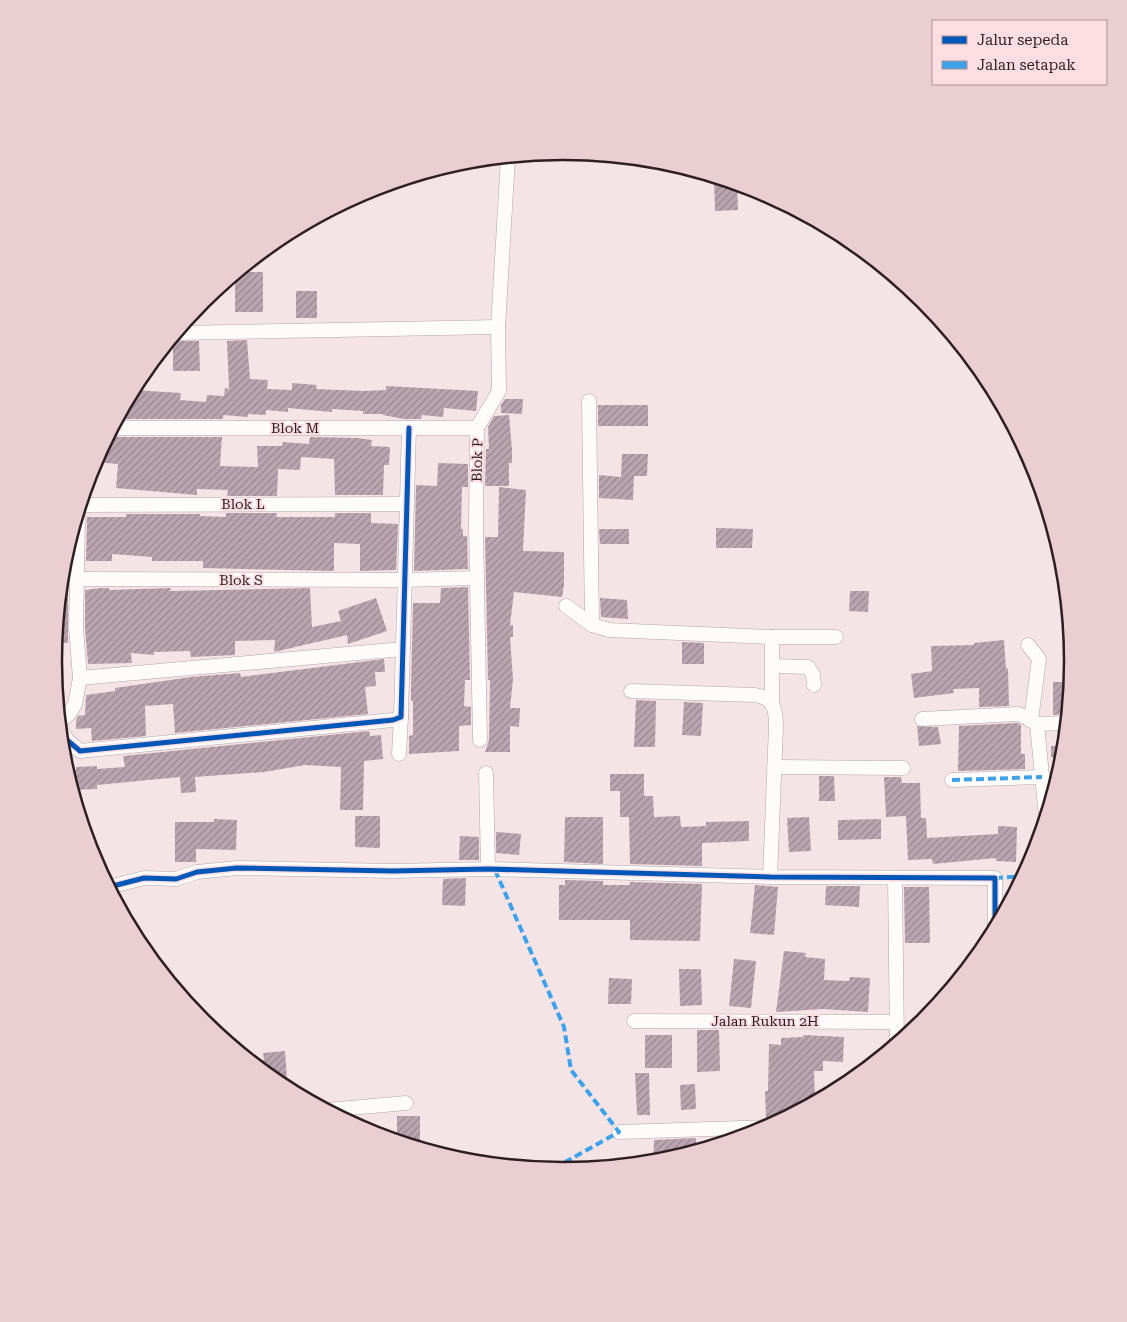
<svg xmlns="http://www.w3.org/2000/svg" width="1127" height="1322" font-family="'Roboto Serif',serif">
<style>
.building{fill:url(#building-hatch)}
.lines{fill:none;stroke-linecap:round;stroke-linejoin:round}
.minor-casing{stroke:#b2a4a6;stroke-width:15}
.minor{stroke:#fefbfb;stroke-width:14}
.quiet{stroke:#3ea2ea;stroke-width:4;stroke-dasharray:8 4;stroke-linecap:butt}
.cycleway-casing{stroke:#fcdde1;stroke-width:8}
.cycleway{stroke:#0057b8;stroke-width:5}
.labels{text-anchor:middle;dominant-baseline:central;stroke-width:4;stroke-linejoin:round;paint-order:stroke}
.street-label{font-size:14px;fill:#2d1f22;stroke:#fcdde1}
.rim{fill:none;stroke:#2d1f22;stroke-width:2.5}
</style>
<defs>
<pattern id="building-hatch" width="6" height="6" patternUnits="userSpaceOnUse" patternTransform="scale(1.25)"><rect width="6" height="6" fill="#bba5b0"/><path d="M-1 1l2-2M0 6l6-6M5 7l2-2" fill="none" stroke="#98868f"/></pattern>
</defs>
<rect width="100%" height="100%" fill="#f5e4e6"/>
<!-- building -->
<g class="building">
<polygon points="714,177 737,184 738,210 715,211"/>
<polygon points="238,272 263,272 263,312 235,312 235,274"/>
<rect x="296" y="291" width="21" height="27"/>
<polygon points="247,340 250,379 268,380 267,389 292,390 292,383 317,385 316,389 363,391 386,390 386,386 478,391 476,411 444,408 443,417 422,415 421,419 404,419 383,415 383,414 363,414 363,411 332,409 332,412 288,408 288,412 266,410 266,415 248,414 248,417 223,415 223,419 119,419 133,390 181,393 180,400 206,402 207,395 224,396 225,388 229,389 227,341"/>
<polygon points="173,341 199,341 200,371 173,371"/>
<polygon points="505,399 523,399 522,414 501,413 501,405"/>
<rect x="598" y="405" width="50" height="21"/>
<polygon points="509,415 512,450 512,463 509,463 509,486 485,486 486,449 489,449 488,427 494,416"/>
<polygon points="108,437 222,437 220,466 258,467 257,446 282,446 283,442 309,444 310,437 358,438 372,440 371,446 390,447 389,465 384,465 383,495 335,495 334,459 301,457 300,470 278,469 277,496 227,496 228,490 197,489 197,495 116,488 118,464 94,462"/>
<polygon points="622,454 648,454 647,476 634,476 633,500 599,498 599,475 621,477"/>
<polygon points="438,463 468,464 468,487 462,487 461,529 463,529 463,536 467,536 468,569 414,571 416,485 437,486"/>
<polygon points="499,487 526,490 523,551 564,552 564,585 562,597 514,592 510,625 513,625 513,637 510,637 513,679 510,708 520,708 519,727 510,726 510,752 485,752 489,740 490,680 488,680 485,537 498,537"/>
<polygon points="226,513 277,513 276,517 335,517 335,513 371,513 371,523 398,524 396,570 360,571 360,544 334,543 334,571 203,568 203,561 152,561 152,557 112,554 112,561 86,561 87,517 126,517 126,514 200,514 200,516 226,517"/>
<polygon points="716,528 753,529 752,548 716,548"/>
<polygon points="599,529 629,529 629,544 600,544"/>
<polygon points="468,587 470,680 465,680 464,706 471,707 471,725 459,726 459,751 409,754 409,736 413,735 413,701 411,701 411,689 413,603 440,603 441,588"/>
<polygon points="100,588 109,588 109,590 171,588 170,591 310,588 312,627 341,621 338,611 376,598 387,631 348,644 347,635 274,652 275,640 235,641 235,655 191,657 190,651 154,652 154,655 131,653 132,663 88,664 85,628 85,590"/>
<polygon points="850,591 869,591 868,612 849,611"/>
<polygon points="68,592 68,643 55,643 60,594"/>
<polygon points="600,598 627,600 628,619 601,617"/>
<polygon points="1004,640 1006,669 1008,668 1009,706 979,707 979,688 953,689 954,693 914,698 911,674 932,671 931,646 974,645 974,643"/>
<polygon points="682,642 704,643 704,664 682,664"/>
<polygon points="384,659 385,672 375,672 376,686 365,687 368,714 175,733 173,704 145,706 146,736 92,741 91,728 76,729 76,720 78,716 85,715 86,695 115,691 115,688 191,677 240,673 241,677"/>
<polygon points="1053,682 1071,682 1068,714 1053,715"/>
<polygon points="636,700 656,701 655,747 634,747"/>
<polygon points="684,702 703,703 701,736 682,735"/>
<polygon points="1017,723 1021,725 1021,754 1025,754 1025,769 958,771 959,726"/>
<polygon points="917,726 938,727 941,744 919,746"/>
<polygon points="369,731 370,736 381,735 383,759 364,761 363,810 340,810 341,767 305,765 264,772 195,777 196,792 181,793 180,777 97,785 97,789 73,790 69,777 76,776 76,767 97,766 97,769 125,767 123,756"/>
<polygon points="1051,746 1065,746 1064,758 1051,757"/>
<polygon points="610,774 644,774 644,796 653,796 654,817 680,816 681,827 706,826 706,822 749,821 749,841 702,843 702,866 630,864 629,817 620,817 620,791 610,791"/>
<polygon points="819,776 834,776 835,801 819,801"/>
<polygon points="884,777 901,777 902,783 920,783 921,818 926,818 927,838 998,834 998,826 1017,827 1016,862 996,861 996,858 933,864 932,859 908,860 906,816 886,817"/>
<polygon points="355,816 380,816 380,848 355,847"/>
<polygon points="565,817 603,817 603,864 564,862"/>
<polygon points="809,817 811,851 789,852 787,818"/>
<polygon points="214,819 237,820 236,850 196,849 196,862 175,862 175,822 214,822"/>
<polygon points="881,819 881,839 838,840 838,820"/>
<polygon points="496,832 521,834 519,855 496,853"/>
<polygon points="460,836 479,837 479,860 459,860"/>
<polygon points="466,878 465,906 442,905 443,879"/>
<polygon points="565,880 603,881 603,885 630,885 630,882 702,884 700,941 630,940 630,920 559,920 559,885 565,885"/>
<polygon points="755,885 778,887 774,935 750,933"/>
<polygon points="826,886 860,886 859,907 825,905"/>
<polygon points="904,887 929,887 930,943 905,943"/>
<polygon points="784,951 806,953 805,957 825,959 824,980 849,981 850,977 870,978 868,1012 823,1009 776,1012"/>
<polygon points="734,959 756,961 751,1008 729,1006"/>
<polygon points="679,969 701,969 702,1005 680,1006"/>
<polygon points="609,978 632,979 631,1004 608,1004"/>
<polygon points="697,1030 719,1030 720,1071 697,1072"/>
<rect x="645" y="1035" width="27" height="33"/>
<polygon points="803,1035 844,1037 843,1062 823,1061 823,1071 814,1071 815,1102 781,1120 766,1118 765,1091 768,1091 769,1044 781,1045 781,1038 803,1037"/>
<polygon points="285,1051 287,1079 274,1080 251,1061 264,1060 263,1053"/>
<polygon points="635,1073 649,1073 650,1115 637,1115"/>
<polygon points="695,1084 696,1109 681,1110 680,1085"/>
<polygon points="397,1116 420,1116 420,1148 397,1141"/>
<polygon points="696,1138 696,1151 653,1162 654,1140"/>
</g>
<g class="lines">
<!-- minor casing -->
<g class="minor-casing">
<g id="minor">
<polyline points="176,333 498,327"/>
<polyline points="589,401 592,625"/>
<polyline points="113,428 477,428"/>
<polyline points="81,505 406,504"/>
<polyline points="78,579 404,580 477,578"/>
<polyline points="566,606 592,625 609,630 772,637 772,703"/>
<polyline points="772,637 836,637"/>
<polyline points="1028,645 1039,659 1031,720"/>
<polyline points="773,666 808,667 813,675 814,685"/>
<polyline points="80,678 403,649"/>
<path d="M631,691L754,695C773,697 776,708 776,726L770,877"/>
<polyline points="922,719 1019,714 1037,724 1067,723"/>
<polyline points="60,721 69,714 75,704 80,678 76,628 78,516"/>
<polyline points="1037,724 1046,817"/>
<polyline points="60,728 67,740 80,751 393,720 401,717 409,428"/>
<polyline points="480,740 476,528 477,428 499,391 498,327 508,157"/>
<polyline points="399,754 401,717"/>
<polyline points="774,767 903,768"/>
<polyline points="486,773 488,869"/>
<polyline points="952,780 1042,777"/>
<polyline points="895,878 897,1044"/>
<polyline points="109,887 144,878 176,879 197,872 237,868 393,871 488,869 770,877 995,878 995,931"/>
<polyline points="634,1021 895,1022"/>
<polyline points="328,1110 406,1103"/>
<polyline points="619,1132 768,1127"/>
</g>
</g>
<!-- minor -->
<use href="#minor" class="minor"/>
<!-- quiet -->
<g class="quiet">
<polyline points="952,780 1042,777"/>
<polyline points="495,870 564,1027 571,1070 619,1132 551,1170"/>
<polyline points="995,878 1024,876"/>
</g>
<!-- cycleway casing -->
<g class="cycleway-casing">
<g id="cycleway">
<polyline points="60,728 67,740 80,751 393,720 401,717 409,428"/>
<polyline points="109,887 144,878 176,879 197,872 237,868 393,871 488,869 770,877 995,878 995,931"/>
</g>
</g>
<!-- cycleway -->
<use href="#cycleway" class="cycleway"/>
</g>
<g class="labels">
<!-- street labels -->
<g class="street-label">
<text x="295" y="428">Blok M</text>
<text transform="translate(477 460) rotate(-89)">Blok P</text>
<text x="243" y="504">Blok L</text>
<text x="241" y="580">Blok S</text>
<text x="765" y="1021">Jalan Rukun 2H</text>
</g>
</g>
<!-- crop -->
<path d="M0 0H1127V1322H0ZM62 661a501 501 0 1 1 1002 0a501 501 0 1 1-1002 0Z" fill="#ebced2" fill-rule="evenodd"/>
<path class="rim" d="M62 661a501 501 0 1 1 1002 0a501 501 0 1 1-1002 0Z"/>
<!-- legend -->
<rect x="932" y="20" width="175" height="65" fill="#fcdde1" stroke="#a99195"/>
<rect x="942" y="36" width="25" height="8" fill="#0057b8" stroke="#a99195"/>
<text x="977" y="45" font-size="15" fill="#2d1f22">Jalur sepeda</text>
<rect x="942" y="61" width="25" height="8" fill="#3ea2ea" stroke="#a99195"/>
<text x="977" y="70" font-size="15" fill="#2d1f22">Jalan setapak</text>
</svg>
